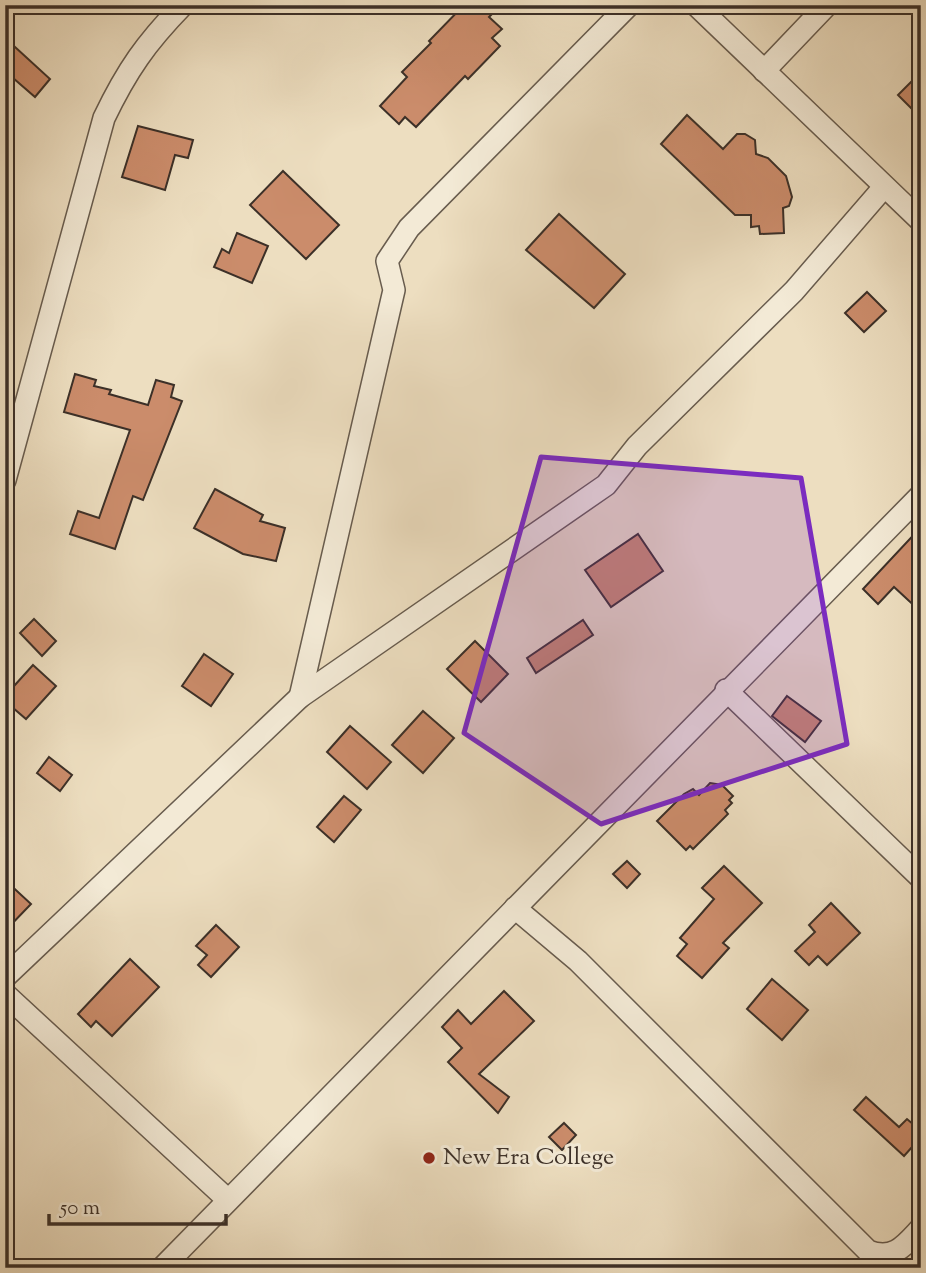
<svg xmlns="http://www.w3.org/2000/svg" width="926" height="1273" font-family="'Sorts Mill Goudy',serif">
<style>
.building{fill:#cb8c6b;stroke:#3c3028;stroke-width:2}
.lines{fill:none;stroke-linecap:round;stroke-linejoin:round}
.street-casing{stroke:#685c4e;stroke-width:24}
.street{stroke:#f3ead6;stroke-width:21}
.marked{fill:#7b2cbf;fill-opacity:0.2;stroke:#7b2cbf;stroke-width:5;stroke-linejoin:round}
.poi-dot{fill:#8f2418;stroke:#f3ead6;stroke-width:2.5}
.labels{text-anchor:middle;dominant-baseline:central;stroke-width:6;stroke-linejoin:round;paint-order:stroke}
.poi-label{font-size:24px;fill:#3c3028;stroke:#f3ead6;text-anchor:start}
</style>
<rect width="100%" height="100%" fill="#eddec0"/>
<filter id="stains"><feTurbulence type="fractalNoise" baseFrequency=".00286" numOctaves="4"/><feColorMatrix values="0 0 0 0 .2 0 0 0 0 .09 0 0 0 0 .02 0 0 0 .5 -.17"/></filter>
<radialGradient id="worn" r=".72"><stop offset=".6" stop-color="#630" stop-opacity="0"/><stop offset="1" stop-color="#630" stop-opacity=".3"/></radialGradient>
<!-- building -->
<g class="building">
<polygon points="464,5 501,5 489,17 502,29 492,38 500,46 468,79 465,76 416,127 405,117 399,124 380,106 407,77 402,72 431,43 429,41"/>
<polygon points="15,47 50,79 35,97 5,71 5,59"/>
<polygon points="921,72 921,118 898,95"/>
<polygon points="687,115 723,149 737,134 745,134 755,140 756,154 768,158 786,176 792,197 789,206 783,208 784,233 760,234 759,226 751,227 751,215 735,215 661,144"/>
<polygon points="138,126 193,140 188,158 175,155 165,190 122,177"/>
<polygon points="283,171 339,225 306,259 250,205"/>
<polygon points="559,214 625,274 594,308 526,250"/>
<polygon points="237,233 268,246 252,283 214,267 222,249 229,253"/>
<polygon points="867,292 886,311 864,332 845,313"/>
<polygon points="75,374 96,380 94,386 111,390 109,394 148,405 156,380 174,385 171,397 182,401 143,500 133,496 115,549 70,534 78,511 99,518 130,430 64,412"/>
<polygon points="215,489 263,515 260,521 285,528 276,561 243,554 194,528"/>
<polygon points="921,527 921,612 894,587 878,604 863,589"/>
<polygon points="638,534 663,571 611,607 585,570"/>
<polygon points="34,619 56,641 42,656 20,633"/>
<polygon points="583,620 593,635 536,673 527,658"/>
<polygon points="475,641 508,674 481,702 447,669"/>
<polygon points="204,654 233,674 211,706 182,686"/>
<polygon points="33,665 56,686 26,719 5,701 5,696"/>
<polygon points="787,696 821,721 805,742 772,716"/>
<polygon points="423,711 454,738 423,773 392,745"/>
<polygon points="350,726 391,762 367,789 327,752"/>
<polygon points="49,757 72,775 60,791 37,773"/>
<polygon points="710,783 722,785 733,796 729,800 732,803 725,810 728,814 693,849 690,846 686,850 657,821 684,794 693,789 699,795"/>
<polygon points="344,796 361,810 334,842 317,827"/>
<polygon points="627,861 640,874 627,888 613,874"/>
<polygon points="724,866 762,903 723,943 729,948 702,978 677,956 687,944 680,938 714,899 702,888"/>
<polygon points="5,880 31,904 5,931"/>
<polygon points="831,903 860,933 827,965 818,956 809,965 795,951 815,932 809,925"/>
<polygon points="216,925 239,947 211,977 198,965 207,955 196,946"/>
<polygon points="130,959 159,987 112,1036 96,1021 91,1027 78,1014"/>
<polygon points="772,979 808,1010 782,1040 747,1009"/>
<polygon points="504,991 534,1021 479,1074 509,1097 498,1113 448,1062 462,1048 442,1027 458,1010 471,1024"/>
<polygon points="866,1097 899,1127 907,1119 921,1131 921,1137 904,1156 854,1110"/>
<polygon points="564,1123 576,1135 562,1150 549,1137"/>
</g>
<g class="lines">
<!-- street casing -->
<g class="street-casing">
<g id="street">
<polyline points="696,5 921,221"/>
<polyline points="764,71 827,5"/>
<path d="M5,480L104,118C127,70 146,43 183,5"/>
<polyline points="726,690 921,878"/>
<polyline points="300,697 394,290 387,261 409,228 629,5"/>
<path d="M515,908L578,961L868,1251C894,1261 905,1245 921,1228"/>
<polyline points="5,977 300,697 606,485 637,446 794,291 884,187"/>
<polyline points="5,994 228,1200"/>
<polyline points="162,1268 921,495"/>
</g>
</g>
<!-- street -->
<use href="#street" class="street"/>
</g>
<!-- marked area -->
<path class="marked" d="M541,457L801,478L847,744L601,824L464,733Z"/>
<!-- markers -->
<circle class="poi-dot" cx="429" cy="1158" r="7"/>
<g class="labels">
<!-- poi labels -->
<g class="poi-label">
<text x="443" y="1158">New Era College</text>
</g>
</g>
<!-- margin -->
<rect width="926" height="1273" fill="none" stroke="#eddec0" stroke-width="28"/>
<rect x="7" y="7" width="912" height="1259" fill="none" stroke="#3c3028" stroke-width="3.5"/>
<rect x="14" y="14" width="898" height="1245" fill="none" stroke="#3c3028" stroke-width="2"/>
<!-- scale -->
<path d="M49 1214v10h177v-10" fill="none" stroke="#3c3028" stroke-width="3.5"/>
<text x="60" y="1214" font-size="21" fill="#3c3028" stroke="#f3ead6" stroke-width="5" paint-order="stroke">50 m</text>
<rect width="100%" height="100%" filter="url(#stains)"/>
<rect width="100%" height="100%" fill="url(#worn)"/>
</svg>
